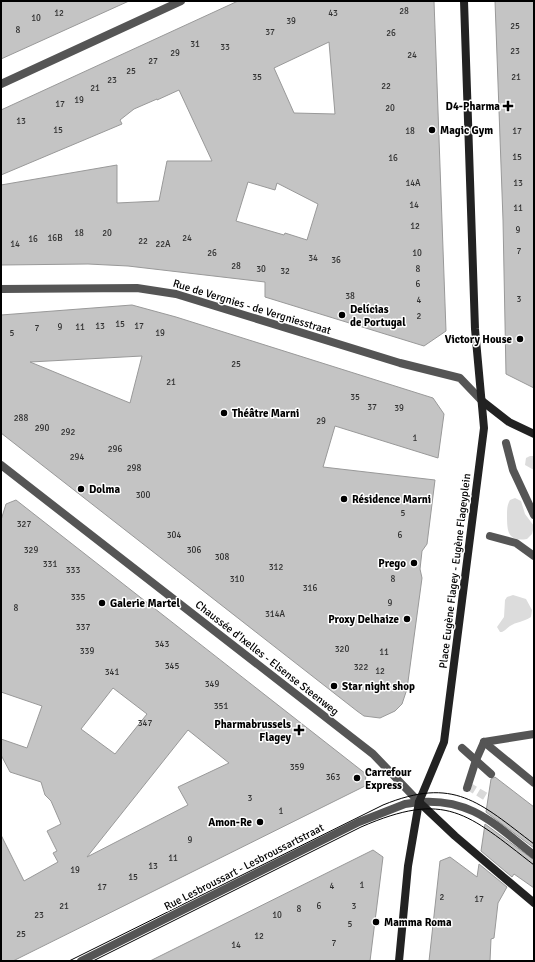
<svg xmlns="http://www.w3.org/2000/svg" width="535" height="962" font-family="Signika,sans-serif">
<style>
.green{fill:#dcdcdc}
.building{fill:#c4c4c4;stroke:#999;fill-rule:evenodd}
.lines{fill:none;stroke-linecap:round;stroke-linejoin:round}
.pedestrian-tunnel{stroke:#d9d9d9;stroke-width:8;stroke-dasharray:8 4;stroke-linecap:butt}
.service{stroke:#555;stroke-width:8}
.pedestrian{stroke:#555;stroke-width:8}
.minor{stroke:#555;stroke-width:8}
.tertiary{stroke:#555;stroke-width:8}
.secondary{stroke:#222;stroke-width:8}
.tram{stroke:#000;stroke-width:1}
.poi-dot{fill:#000;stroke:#fff;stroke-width:1.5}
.labels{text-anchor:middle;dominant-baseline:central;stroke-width:3;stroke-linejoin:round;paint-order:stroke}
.number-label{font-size:9px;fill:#313131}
.poi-label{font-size:11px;font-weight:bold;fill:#000;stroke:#fff;text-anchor:start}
.street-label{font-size:11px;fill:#000;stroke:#fff}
</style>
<rect width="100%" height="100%" fill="#fff"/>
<!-- green -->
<g class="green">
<polygon points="530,456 534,456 534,470 525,465 526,458"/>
<path d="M515,498L521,501L525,514L534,526L532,534L527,539C508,542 507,532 507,515C507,510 507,505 510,500Z"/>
<path d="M513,595L526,599L532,610L531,617C523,622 516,622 510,626C507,628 506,630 502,632H500L497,627L504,617L505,600L507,597Z"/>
</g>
<!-- building -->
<g class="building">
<polygon points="1,1 129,1 1,59"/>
<path d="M238,1H434L446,331L424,346L265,297V282L128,266L88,264L1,265V185L117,165V203L159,201L167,161H212L179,90L157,100V99L134,109L120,120L122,124L1,175V110ZM329,42L335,114L294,113L274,68ZM248,182L275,190L277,183L318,204L307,240L285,233L284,235L236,221Z"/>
<polygon points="495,1 534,1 534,388 506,374 503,220"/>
<path d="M132,305L176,317L433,398L444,414L438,458L335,426L323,467L435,480L427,544L422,551L420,569L422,578L407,689L402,704L395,711L380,718L364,716L357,711L1,433V315ZM142,356L130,403L30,362Z"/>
<path d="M16,500L366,774L365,786L13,961H1V835L24,881L58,862L53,853L57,851L47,831L61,824L51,801L45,795L41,782L10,772L1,755V739L27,748L42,706L1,692V520L6,504ZM113,688L147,714L115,754L81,729ZM188,730L229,763L178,787L188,805L87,857Z"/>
<polygon points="495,777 534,807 534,848 486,812 491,779"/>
<polygon points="485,824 534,860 534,888 514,874 512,877 481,851"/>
<polygon points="373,850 383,857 370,961 150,961"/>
<polygon points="450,857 477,877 479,864 507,887 498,903 494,938 491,939 490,961 429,961 440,861"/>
</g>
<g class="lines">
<!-- pedestrian-tunnel -->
<polyline class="pedestrian-tunnel" points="468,786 488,798"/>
<!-- service -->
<path class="service" d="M419,802C472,798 495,825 534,855"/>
<!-- pedestrian -->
<g class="pedestrian">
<polyline points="506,443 513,470 534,515"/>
<polyline points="490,536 516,543 534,556"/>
<polyline points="484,742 534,783"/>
<polyline points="484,742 534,734"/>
<polyline points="462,748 491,774"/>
<polyline points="467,788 476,760 484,742"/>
</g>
<!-- minor -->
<polyline class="minor" points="1,84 181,1"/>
<!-- tertiary -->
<g class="tertiary">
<polyline points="1,289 137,288 176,294 400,363 460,378 482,401"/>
<polyline points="1,465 373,754 419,802"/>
<polyline points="81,961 359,822 405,804 419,802"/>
</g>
<!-- secondary -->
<g class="secondary">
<polyline points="482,401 509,422 534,434"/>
<polyline points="419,802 455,836 534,903"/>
<polyline points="399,961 408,866 419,802 444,742 484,428 475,329 464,1"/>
</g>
<!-- tram -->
<g class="tram">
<path d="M69,961L383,805C454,776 479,802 534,844"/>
<path d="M93,961L361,827C446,790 467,813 534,865"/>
</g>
</g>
<!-- markers -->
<g class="poi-dot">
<path d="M506 100h4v4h4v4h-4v4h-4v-4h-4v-4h4z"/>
<circle cx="432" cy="130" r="4"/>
<circle cx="342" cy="315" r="4"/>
<circle cx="520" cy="339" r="4"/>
<circle cx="224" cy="413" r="4"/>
<circle cx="81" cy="489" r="4"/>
<circle cx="344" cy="499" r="4"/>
<circle cx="414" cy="563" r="4"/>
<circle cx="102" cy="603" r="4"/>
<circle cx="407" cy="619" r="4"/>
<circle cx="334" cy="686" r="4"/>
<path d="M297 724h4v4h4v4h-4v4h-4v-4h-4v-4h4z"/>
<circle cx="357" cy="778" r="4"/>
<circle cx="260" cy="822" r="4"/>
<circle cx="376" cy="922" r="4"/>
</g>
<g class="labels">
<!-- number labels -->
<g class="number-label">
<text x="404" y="11">28</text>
<text x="59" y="13">12</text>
<text x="333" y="13">43</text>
<text x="36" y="18">10</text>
<text x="291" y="21">39</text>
<text x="515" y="26">25</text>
<text x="18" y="30">8</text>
<text x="270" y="32">37</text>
<text x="391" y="33">26</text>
<text x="195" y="44">31</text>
<text x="225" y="47">33</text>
<text x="515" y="51">23</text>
<text x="175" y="53">29</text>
<text x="412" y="55">24</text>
<text x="153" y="61">27</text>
<text x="131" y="71">25</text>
<text x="257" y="77">35</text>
<text x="516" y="77">21</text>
<text x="112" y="80">23</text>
<text x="386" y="86">22</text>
<text x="95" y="88">21</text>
<text x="79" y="100">19</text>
<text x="60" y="104">17</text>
<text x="390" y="108">20</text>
<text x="21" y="121">13</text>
<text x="58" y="130">15</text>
<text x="410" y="131">18</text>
<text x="517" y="131">17</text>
<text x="517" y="157">15</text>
<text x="393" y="158">16</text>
<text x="413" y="183">14A</text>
<text x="518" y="183">13</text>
<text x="414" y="205">14</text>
<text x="518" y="208">11</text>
<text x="415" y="226">12</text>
<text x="518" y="230">9</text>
<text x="79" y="233">18</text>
<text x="107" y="233">20</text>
<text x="55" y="238">16B</text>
<text x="187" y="238">24</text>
<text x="33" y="239">16</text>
<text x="143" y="241">22</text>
<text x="15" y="244">14</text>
<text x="163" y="244">22A</text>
<text x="519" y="251">7</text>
<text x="212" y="253">26</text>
<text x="417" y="253">10</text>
<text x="313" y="258">34</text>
<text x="336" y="260">36</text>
<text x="236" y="266">28</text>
<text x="261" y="269">30</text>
<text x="418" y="269">8</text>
<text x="285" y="271">32</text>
<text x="418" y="284">6</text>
<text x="350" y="296">38</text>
<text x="519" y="299">3</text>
<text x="419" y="300">4</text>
<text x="419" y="316">2</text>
<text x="120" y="324">15</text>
<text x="100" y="326">13</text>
<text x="139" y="326">17</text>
<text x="60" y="327">9</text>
<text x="80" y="327">11</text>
<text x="37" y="328">7</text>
<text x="12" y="333">5</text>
<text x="160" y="333">19</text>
<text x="236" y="364">25</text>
<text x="171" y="382">21</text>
<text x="355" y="397">35</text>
<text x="372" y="407">37</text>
<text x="399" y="408">39</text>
<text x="21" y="418">288</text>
<text x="321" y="421">29</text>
<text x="42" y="428">290</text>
<text x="68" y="432">292</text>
<text x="415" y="438">1</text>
<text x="115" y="449">296</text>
<text x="77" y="457">294</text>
<text x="134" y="468">298</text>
<text x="143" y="495">300</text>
<text x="403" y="513">5</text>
<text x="24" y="524">327</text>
<text x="174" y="535">304</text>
<text x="400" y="535">6</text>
<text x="31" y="550">329</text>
<text x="194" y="550">306</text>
<text x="222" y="557">308</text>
<text x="50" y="564">331</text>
<text x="276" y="567">312</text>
<text x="73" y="570">333</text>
<text x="237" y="579">310</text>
<text x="393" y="579">8</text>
<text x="310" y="588">316</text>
<text x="78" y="597">335</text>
<text x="390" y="603">9</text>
<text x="16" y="608">8</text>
<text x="275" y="614">314A</text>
<text x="83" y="627">337</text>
<text x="162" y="644">343</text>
<text x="342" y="649">320</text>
<text x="87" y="651">339</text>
<text x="384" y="652">11</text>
<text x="172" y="666">345</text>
<text x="361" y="667">322</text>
<text x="380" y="671">12</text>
<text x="112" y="672">341</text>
<text x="212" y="684">349</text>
<text x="221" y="706">351</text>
<text x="145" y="723">347</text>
<text x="297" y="767">359</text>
<text x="333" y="777">363</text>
<text x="250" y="798">3</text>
<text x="281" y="811">1</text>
<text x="190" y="840">9</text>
<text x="173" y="858">11</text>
<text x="153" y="866">13</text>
<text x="75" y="870">19</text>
<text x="133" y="877">15</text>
<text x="362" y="885">1</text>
<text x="332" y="886">4</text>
<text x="102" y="887">17</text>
<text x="442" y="897">2</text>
<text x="479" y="899">17</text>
<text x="64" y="906">21</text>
<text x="319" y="906">6</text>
<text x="354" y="906">3</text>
<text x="299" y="909">8</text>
<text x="39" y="915">23</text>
<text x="277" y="915">10</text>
<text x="350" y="924">5</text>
<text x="21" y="934">25</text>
<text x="259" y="936">12</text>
<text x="334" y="943">7</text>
<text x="236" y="945">14</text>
</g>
<!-- poi labels -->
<g class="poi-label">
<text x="500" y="106" text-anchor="end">D4-Pharma</text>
<text x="440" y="130">Magic Gym</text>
<text x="350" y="309">Delícias<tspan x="350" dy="13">de Portugal</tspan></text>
<text x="512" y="339" text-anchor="end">Victory House</text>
<text x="232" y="413">Théâtre Marni</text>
<text x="89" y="489">Dolma</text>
<text x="352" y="499">Résidence Marni</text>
<text x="406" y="563" text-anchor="end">Prego</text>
<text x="110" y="603">Galerie Martel</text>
<text x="399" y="619" text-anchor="end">Proxy Delhaize</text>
<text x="342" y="686">Star night shop</text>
<text x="291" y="724" text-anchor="end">Pharmabrussels<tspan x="291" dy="13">Flagey</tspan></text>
<text x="365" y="772">Carrefour<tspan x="365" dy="13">Express</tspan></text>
<text x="252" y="822" text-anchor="end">Amon-Re</text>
<text x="384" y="922">Mamma Roma</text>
</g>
<!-- street labels -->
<g class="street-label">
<text transform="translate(252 307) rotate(17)">Rue de Vergnies - de Vergniesstraat</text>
<text transform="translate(455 571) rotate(-83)">Place Eugène Flagey - Eugène Flageyplein</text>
<text transform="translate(267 658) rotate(38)">Chaussée d'Ixelles - Elsense Steenweg</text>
<text transform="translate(244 867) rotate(-27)">Rue Lesbroussart - Lesbroussartstraat</text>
</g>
</g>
<!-- border -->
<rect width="535" height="962" fill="none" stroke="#000000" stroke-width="4"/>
</svg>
